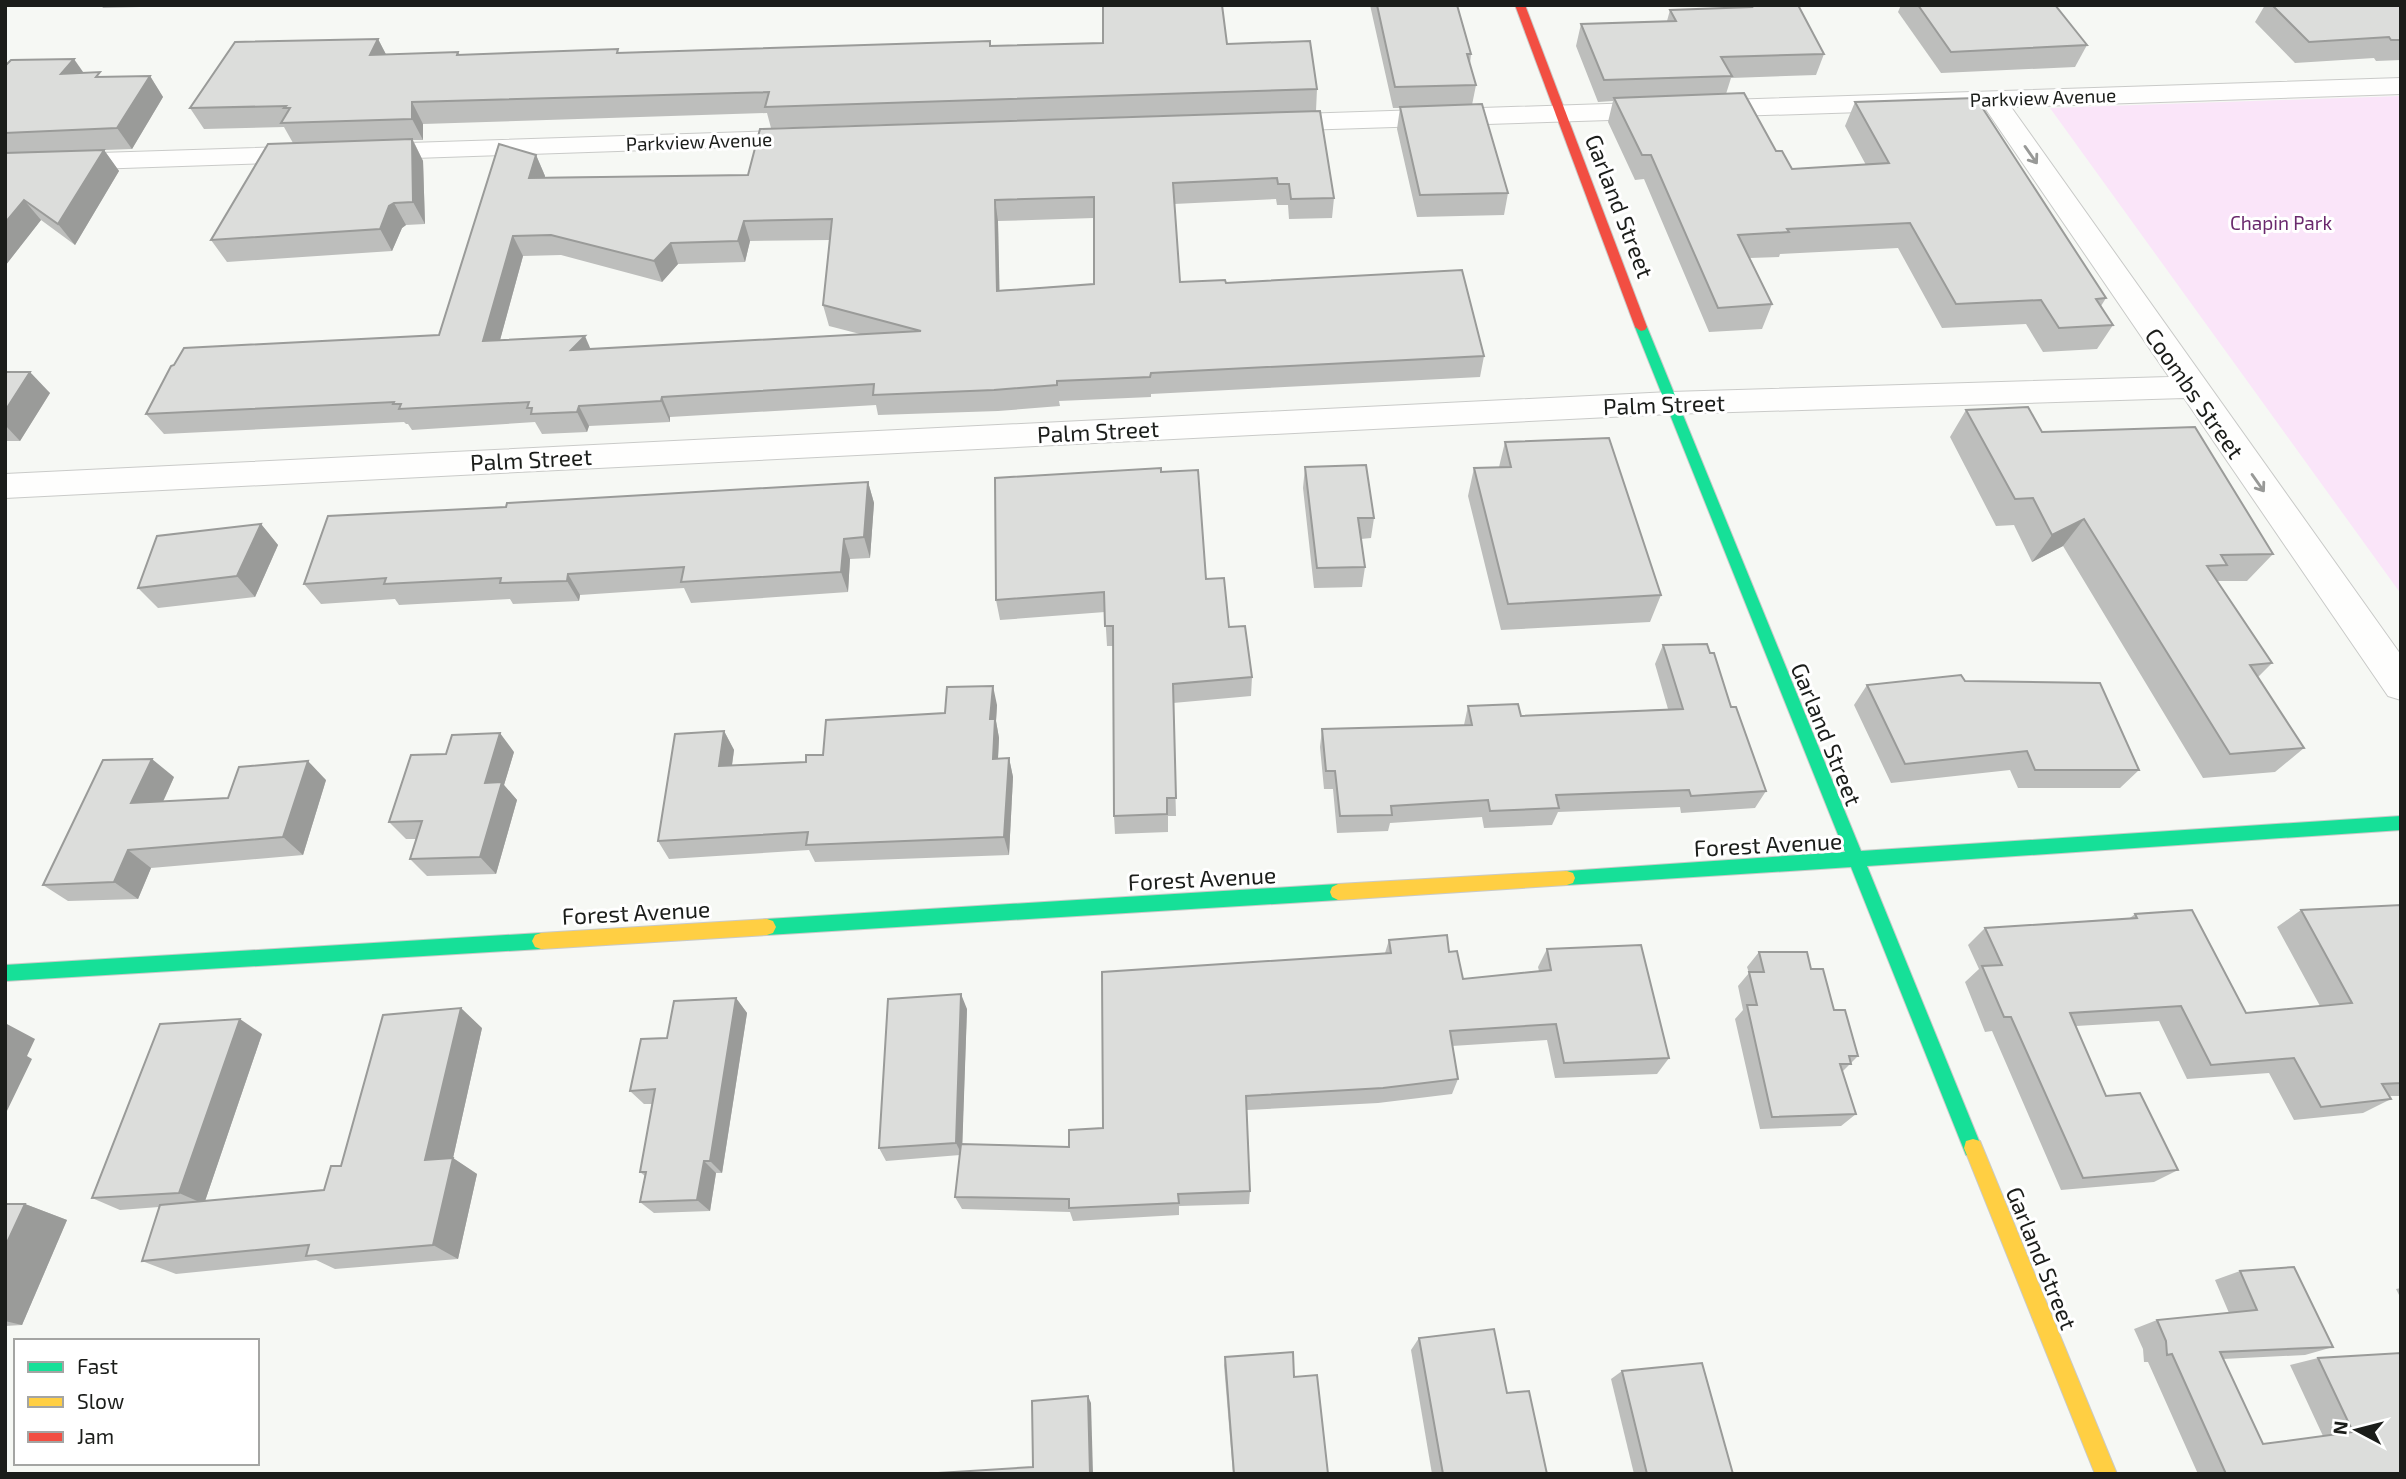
<svg xmlns="http://www.w3.org/2000/svg" width="2406" height="1479" font-family="'Exo 2',sans-serif">
<style>
.green{fill:#fae5f9}
.lines{fill:none;stroke-linecap:round;stroke-linejoin:round}
.street-casing{stroke:#c9cac8;stroke-width:2}
.fast-casing{stroke:#c9cac8;stroke-width:2}
.slow-casing{stroke:#c9cac8;stroke-width:2}
.jam-casing{stroke:#c9cac8;stroke-width:2}
.street{fill:#fefefd;fill-rule:evenodd}
.fast{fill:#16e098;fill-rule:evenodd}
.slow{fill:#ffcf43;fill-rule:evenodd}
.jam{fill:#f24e42;fill-rule:evenodd}
.wall{fill:#bdbebc;fill-rule:evenodd}
.shaded-wall{fill:#9a9b99}
.building{fill:#dcdddb;stroke:#9a9b99;stroke-width:2;fill-rule:evenodd}
.oneway{stroke:#989997}
.labels{text-anchor:middle;dominant-baseline:central;stroke-width:6;stroke-linejoin:round;paint-order:stroke}
.far-street-label{font-size:19px;fill:#1b1d1a;stroke:#fff}
.far-park-label{font-size:19px;fill:#6a296d;stroke:#fff}
.street-label{font-size:23px;fill:#1b1d1a;stroke:#fff}
</style>
<rect width="100%" height="100%" fill="#f6f8f4"/>
<!-- green -->
<polygon class="green" points="2401,96 2401,594 2050,108"/>
<g class="lines">
<!-- street casing -->
<g class="street-casing">
<g id="street">
<polygon points="2401,78 2401,94 2011,107 2401,655 2401,700 2388,696 2184,398 1670,414 5,498 5,474 1670,392 2169,377 1985,108 1269,131 1260,129 1256,123 1260,117 1269,115"/>
<polygon points="811,130 821,132 825,138 821,144 5,172 5,156"/>
</g>
</g>
<!-- fast casing -->
<g class="fast-casing">
<g id="fast">
<polygon points="1641,323 1647,327 1861,851 2401,816 2401,830 1867,866 1982,1148 1980,1155 1973,1157 1966,1155 1851,867 1567,885 1561,883 1559,878 1561,873 1567,871 1845,852 1635,327"/>
<polygon points="1338,884 1344,887 1346,892 1344,897 1338,900 767,935 761,933 758,927 761,921 767,919"/>
<polygon points="541,933 547,935 550,941 547,947 541,949 5,981 5,965"/>
</g>
</g>
<!-- slow casing -->
<g class="slow-casing">
<g id="slow">
<polygon points="1567,871 1573,873 1575,878 1573,883 1567,885 1338,900 1332,897 1330,892 1332,887 1338,884"/>
<polygon points="767,919 773,921 776,927 773,933 767,935 541,949 535,947 532,941 535,935 541,933"/>
<polygon points="1973,1139 1980,1141 2117,1474 2095,1474 1964,1148 1966,1141"/>
</g>
</g>
<!-- jam casing -->
<g class="jam-casing">
<polygon id="jam" points="1515,5 1525,5 1647,327 1645,330 1641,331 1635,327"/>
</g>
<!-- street -->
<use href="#street" class="street"/>
<!-- fast -->
<use href="#fast" class="fast"/>
<!-- slow -->
<use href="#slow" class="slow"/>
<!-- jam -->
<use href="#jam" class="jam"/>
</g>
<!-- wall -->
<g class="wall">
<polygon points="101,5 213,5 103,8"/>
<polygon points="1370,5 1457,5 1471,54 1470,64 1476,85 1472,105 1508,193 1504,215 1417,217 1397,129 1400,108 1393,108"/>
<polygon points="1746,5 1798,5 1824,54 1816,75 1731,78 1726,94 1792,169 1866,165 1845,126 1855,102 2106,298 2101,306 2113,325 2097,349 2043,352 2026,324 1942,328 1898,248 1780,254 1779,257 1750,258 1772,304 1762,329 1709,332 1644,179 1635,180 1608,122 1613,101 1598,102 1576,46 1581,24 1667,21 1670,10 1745,7"/>
<polygon points="1901,5 2055,5 2087,45 2075,67 1941,73 1898,12"/>
<polygon points="2265,5 2401,5 2401,60 2376,61 2374,58 2295,63 2255,22"/>
<polygon points="378,39 386,55 458,52 460,55 991,46 1227,44 1317,89 1316,111 771,128 767,113 423,124 423,140 413,140 423,161 425,224 406,225 402,228 392,251 227,262 211,240 293,143 284,127 204,129 190,108"/>
<polygon points="5,66 84,73 103,77 150,76 163,97 132,149 104,150 119,171 75,245 41,220 5,266"/>
<path d="M1320,111L1334,198L1332,218L1289,219L1288,205H1277L1276,199L1174,204L1180,282L1226,283L1484,356L1480,377L1151,394V397L1059,401L1060,406L998,411L878,415L876,405L670,417V422L589,426L587,432L542,434L535,422L412,430L408,424H406L404,422L164,434L146,414L439,335L536,155L545,176V177L748,175ZM1094,218V284L999,290L998,221ZM830,240L823,305L829,326L860,334L591,349L500,340L523,256L561,255L662,282L678,264L745,262L750,241Z"/>
<polygon points="5,372 50,393 20,441 5,441"/>
<polygon points="1966,410 2042,432 2273,554 2247,581 2217,581 2272,663 2258,677 2304,748 2275,772 2203,778 2063,546 2032,562 2014,525 1996,526 1950,437"/>
<polygon points="1505,442 1661,595 1650,622 1501,630 1468,496 1474,468 1499,467"/>
<polygon points="1305,467 1374,518 1371,538 1361,539 1365,567 1362,587 1314,588 1303,488"/>
<polygon points="1161,472 1206,579 1252,677 1251,696 1173,703 1176,816 1168,816 1168,832 1115,834 1114,816 1113,646 1107,646 1105,612 1000,620 996,600"/>
<polygon points="868,482 874,503 870,558 850,559 848,592 691,603 684,588 580,595 579,601 513,604 510,599 399,605 395,599 321,604 304,584 506,507"/>
<polygon points="261,524 278,545 255,597 158,608 138,588"/>
<polygon points="1663,645 1710,653 1766,791 1755,808 1681,813 1680,807 1558,812 1552,825 1484,828 1482,817 1390,823 1388,831 1337,833 1333,789 1324,789 1320,747 1322,729 1464,725 1468,706 1521,716 1668,709 1655,664"/>
<polygon points="1965,681 2139,770 2120,788 2018,788 2010,770 1891,783 1854,705 1867,685"/>
<polygon points="997,705 996,721 999,738 998,759 1009,758 1013,777 1009,855 815,862 809,850 669,859 658,841 724,731 734,750 732,766 806,762 823,755 945,713"/>
<polygon points="514,752 504,785 517,800 496,874 427,876 410,859 416,839 406,839 389,822"/>
<polygon points="174,777 163,802 228,798 326,780 303,855 151,868 138,899 68,901 43,885"/>
<polygon points="2401,905 2401,1096 2389,1096 2391,1099 2363,1113 2294,1120 2269,1073 2187,1079 2159,1021 2076,1026 2106,1096 2178,1170 2154,1182 2061,1190 1992,1031 1985,1032 1965,982 1979,969 1968,945 1985,928 2130,918 2135,914 2246,1013 2320,1006 2277,927 2301,910"/>
<polygon points="1389,940 1449,952 1463,979 1539,971 1538,967 1547,949 1669,1058 1657,1074 1555,1078 1547,1040 1452,1046 1458,1079 1452,1094 1378,1103 1247,1110 1250,1191 1249,1204 1179,1206 1179,1215 1073,1221 1070,1212 962,1209 955,1197 960,1155 886,1161 879,1148 967,1009 962,1144 1069,1147 1103,1128 1385,953"/>
<polygon points="1759,952 1811,969 1858,1056 1842,1072 1856,1114 1841,1126 1760,1129 1735,1019 1743,1010 1738,986 1749,973 1747,967"/>
<polygon points="736,998 747,1013 722,1173 716,1173 710,1211 654,1213 640,1202 645,1176 640,1172 653,1104 644,1104 630,1091 667,1038"/>
<polygon points="482,1028 453,1158 477,1174 458,1259 335,1269 316,1260 176,1274 142,1261 159,1207 120,1210 92,1198 262,1034 205,1201 324,1190 341,1166"/>
<polygon points="5,1204 25,1204 67,1220 22,1325 5,1326"/>
<polygon points="2240,1271 2333,1347 2305,1355 2223,1359 2263,1444 2323,1436 2290,1365 2318,1358 2401,1474 2198,1474 2148,1362 2144,1362 2143,1349 2134,1329 2157,1320 2229,1313 2215,1280"/>
<polygon points="2401,1288 2401,1299 2396,1289"/>
<polygon points="1419,1338 1547,1474 1432,1474 1411,1350"/>
<polygon points="1225,1357 1294,1377 1328,1474 1233,1474 1224,1365"/>
<polygon points="1622,1371 1733,1474 1634,1474 1611,1379"/>
</g>
<!-- shaded-wall -->
<g class="shaded-wall">
<polygon points="378,39 389,60 370,55"/>
<polygon points="74,59 88,79 61,74"/>
<polygon points="150,76 163,97 132,149 117,128"/>
<polygon points="412,102 423,124 423,140 412,119"/>
<polygon points="412,139 423,161 425,224 413,202"/>
<polygon points="104,150 119,171 75,245 58,224"/>
<polygon points="536,155 545,176 539,198 529,178"/>
<polygon points="24,200 41,220 5,266 5,223"/>
<polygon points="995,200 998,221 1000,311 997,291"/>
<polygon points="394,203 406,225 402,228 392,251 380,229 389,206"/>
<polygon points="744,221 750,241 745,262 738,241"/>
<polygon points="513,236 523,256 494,362 483,341"/>
<polygon points="671,243 678,264 662,282 654,261"/>
<polygon points="585,336 594,357 571,350"/>
<polygon points="30,372 50,393 20,441 5,425 5,411"/>
<polygon points="662,397 670,417 670,422 661,401"/>
<polygon points="579,406 589,426 587,432 577,412"/>
<polygon points="868,482 874,503 870,558 864,537"/>
<polygon points="2084,519 2063,546 2032,562 2052,535"/>
<polygon points="261,524 278,545 255,597 237,576"/>
<polygon points="844,539 850,559 848,592 841,572"/>
<polygon points="568,574 580,595 579,601 567,581"/>
<polygon points="993,686 997,705 996,721 999,738 997,777 993,759 990,719"/>
<polygon points="724,731 734,750 729,785 719,766"/>
<polygon points="500,733 514,752 504,785 517,800 496,874 480,857 485,783"/>
<polygon points="1009,758 1013,777 1009,855 1004,837"/>
<polygon points="152,759 174,777 154,821 131,803"/>
<polygon points="308,761 326,780 303,855 283,837"/>
<polygon points="128,850 151,868 138,899 114,882"/>
<polygon points="961,994 967,1009 962,1155 956,1143"/>
<polygon points="736,998 747,1013 722,1173 710,1161"/>
<polygon points="461,1008 482,1028 453,1158 477,1174 458,1259 433,1245 425,1160"/>
<polygon points="240,1019 262,1034 204,1204 179,1193"/>
<polygon points="5,1023 35,1039 27,1056 32,1059 5,1115"/>
<polygon points="704,1161 716,1173 710,1211 697,1200"/>
<polygon points="25,1204 67,1220 22,1325 5,1321 5,1247"/>
<polygon points="1088,1396 1091,1403 1093,1474 1090,1474"/>
</g>
<!-- building -->
<g class="building">
<polygon points="1103,5 1222,5 1227,44 1310,41 1317,89 765,107 769,92 412,102 412,119 281,123 290,108 284,108 286,106 190,108 235,42 378,39 370,55 458,52 457,55 618,49 617,53 990,41 990,46 1103,43"/>
<polygon points="1377,5 1457,5 1471,54 1467,54 1476,85 1395,87"/>
<polygon points="1751,5 1798,5 1824,54 1721,57 1732,76 1604,80 1581,24 1676,21 1670,10 1752,7"/>
<polygon points="1918,5 2055,5 2087,45 1951,52"/>
<polygon points="2272,5 2401,5 2401,40 2391,40 2389,37 2309,42"/>
<polygon points="74,59 61,74 100,72 96,77 150,76 117,128 5,133 5,66 11,60"/>
<polygon points="1744,93 1776,151 1782,151 1792,169 1889,163 1855,102 1976,98 2106,298 2096,299 2113,325 2059,328 2041,300 1956,304 1910,223 1787,229 1789,232 1738,235 1772,304 1718,308 1651,155 1642,155 1614,98"/>
<polygon points="1482,104 1508,193 1420,195 1400,107"/>
<path d="M1320,111L1334,198L1291,199L1289,184H1278L1277,178L1173,183L1180,282L1225,280L1226,283L1462,270L1484,356L1151,373L1150,377L1057,381V385L994,390L873,395L874,384L662,397L661,401L579,406L577,412L531,414L532,408H527L529,402L399,409L401,404H393L394,402L146,414L171,366L174,365L184,348L439,335L499,144L536,155L529,178L748,175L760,129ZM1094,197V284L997,291L995,200ZM832,219L823,305L921,331L571,350L585,336L483,341L513,236L551,235L654,261L671,243L738,241L744,221Z"/>
<polygon points="412,139 413,202 394,203 389,206 380,229 211,240 268,144"/>
<polygon points="104,150 58,224 24,200 5,223 5,153"/>
<polygon points="5,372 30,372 5,411"/>
<polygon points="2028,407 2042,432 2195,427 2273,554 2221,555 2227,565 2207,566 2272,663 2250,665 2304,748 2230,754 2084,519 2052,535 2033,498 2015,499 1966,410"/>
<polygon points="1609,438 1661,595 1508,604 1474,468 1511,467 1505,442"/>
<polygon points="1366,465 1374,518 1358,518 1365,567 1317,568 1305,467"/>
<polygon points="1161,468 1161,472 1198,470 1206,579 1224,578 1229,627 1245,626 1252,677 1173,684 1176,798 1167,798 1167,814 1114,816 1113,626 1105,626 1104,592 996,600 995,478"/>
<polygon points="868,482 864,537 844,539 841,572 681,582 684,567 568,574 567,581 500,583 501,578 384,584 386,578 304,584 328,516 506,507 507,503"/>
<polygon points="261,524 237,576 138,588 157,536"/>
<polygon points="1707,644 1710,653 1714,653 1731,707 1736,707 1766,791 1691,796 1689,790 1556,795 1559,808 1490,811 1488,800 1391,806 1392,815 1340,816 1335,771 1326,771 1322,729 1472,725 1468,706 1518,704 1521,716 1683,709 1663,645"/>
<polygon points="1961,675 1965,681 2100,683 2139,770 2035,770 2027,751 1905,764 1867,685"/>
<polygon points="993,686 990,719 995,719 993,759 1009,758 1004,837 806,845 808,832 658,841 675,734 724,731 719,766 806,762 806,755 823,755 826,720 945,713 947,687"/>
<polygon points="500,733 485,783 502,782 480,857 410,859 422,821 389,822 411,755 446,754 452,735"/>
<polygon points="152,759 131,803 228,798 239,767 308,761 283,837 128,850 114,882 43,885 103,760"/>
<polygon points="2401,905 2401,1083 2382,1084 2391,1099 2321,1107 2294,1058 2211,1065 2181,1006 2070,1013 2106,1096 2140,1093 2178,1170 2083,1178 2011,1017 2004,1017 1982,966 2002,965 1985,928 2137,918 2135,914 2192,910 2246,1013 2352,1003 2301,910"/>
<polygon points="1447,935 1449,952 1457,951 1463,979 1551,970 1547,949 1641,945 1669,1058 1564,1063 1556,1024 1450,1031 1458,1079 1383,1088 1246,1096 1250,1191 1178,1194 1179,1203 1069,1208 1069,1199 955,1197 961,1144 1069,1147 1069,1130 1103,1128 1102,972 1391,953 1389,940"/>
<polygon points="1759,952 1807,952 1811,969 1823,969 1834,1010 1845,1010 1858,1056 1849,1056 1851,1064 1840,1064 1856,1114 1772,1117 1747,1005 1757,1005 1749,972 1764,972"/>
<polygon points="961,994 956,1143 879,1148 888,999"/>
<polygon points="736,998 710,1161 704,1161 697,1200 640,1202 646,1172 640,1172 655,1089 630,1091 641,1039 667,1038 674,1001"/>
<polygon points="461,1008 425,1160 453,1158 433,1245 306,1256 309,1245 142,1261 160,1205 324,1190 331,1166 341,1166 383,1015"/>
<polygon points="240,1019 179,1193 92,1198 160,1024"/>
<polygon points="5,1204 25,1204 5,1247"/>
<polygon points="2294,1267 2333,1347 2220,1352 2263,1444 2353,1432 2318,1358 2401,1353 2401,1474 2226,1474 2172,1354 2167,1355 2166,1341 2157,1320 2257,1310 2240,1271"/>
<polygon points="1494,1329 1507,1393 1529,1391 1547,1474 1443,1474 1419,1338"/>
<polygon points="1293,1352 1294,1377 1317,1375 1328,1474 1234,1474 1225,1357"/>
<polygon points="1702,1363 1733,1474 1647,1474 1622,1371"/>
<polygon points="1088,1396 1090,1474 922,1474 1033,1467 1032,1401"/>
</g>
<!-- one-way arrows -->
<defs><path id="oneway-shaft" d="M-6 0H5M1.5-3L5.5 0L1.5 3" fill="none" stroke-width="1.6" stroke-linecap="round" stroke-linejoin="round" transform="scale(1.75)"/></defs>
<g class="oneway">
<use href="#oneway-shaft" transform="translate(2031 155) rotate(55)"/>
<use href="#oneway-shaft" transform="translate(2258 483) rotate(55)"/>
</g>
<g class="labels">
<!-- far-street labels -->
<g class="far-street-label">
<text transform="translate(2043 97) rotate(-2)">Parkview Avenue</text>
<text transform="translate(699 141) rotate(-2)">Parkview Avenue</text>
</g>
<!-- far-park labels -->
<g class="far-park-label">
<text x="2281" y="222">Chapin Park</text>
</g>
<!-- street labels -->
<g class="street-label">
<text transform="translate(1620 206) rotate(69)">Garland Street</text>
<text transform="translate(2195 393) rotate(55)">Coombs Street</text>
<text transform="translate(1664 404) rotate(-2)">Palm Street</text>
<text transform="translate(1098 431) rotate(-3)">Palm Street</text>
<text transform="translate(531 459) rotate(-3)">Palm Street</text>
<text transform="translate(1827 734) rotate(68)">Garland Street</text>
<text transform="translate(1768 844) rotate(-3)">Forest Avenue</text>
<text transform="translate(1202 878) rotate(-3)">Forest Avenue</text>
<text transform="translate(636 912) rotate(-3)">Forest Avenue</text>
<text transform="translate(2042 1258) rotate(68)">Garland Street</text>
</g>
</g>
<!-- border -->
<rect width="2406" height="1479" fill="none" stroke="#1b1d1a" stroke-width="14"/>
<!-- legend -->
<rect x="14" y="1339" width="245" height="126" fill="#ffffff" stroke="#a4a5a3" stroke-width="2"/>
<rect x="28" y="1362" width="35" height="10" fill="#16e098" stroke="#a4a5a3" stroke-width="2"/>
<text x="77" y="1374" font-size="21" fill="#1b1d1a">Fast</text>
<rect x="28" y="1397" width="35" height="10" fill="#ffcf43" stroke="#a4a5a3" stroke-width="2"/>
<text x="77" y="1409" font-size="21" fill="#1b1d1a">Slow</text>
<rect x="28" y="1432" width="35" height="10" fill="#f24e42" stroke="#a4a5a3" stroke-width="2"/>
<text x="77" y="1444" font-size="21" fill="#1b1d1a">Jam</text>
<!-- north arrow -->
<g transform="translate(2357 1430) rotate(277)" stroke="#ffffff" stroke-width="5" paint-order="stroke">
<path d="M0-5L12 26L0 18L-12 26Z" fill="#1b1d1a"/>
<text y="-10" font-size="19" font-weight="bold" text-anchor="middle" fill="#1b1d1a">N</text>
</g>
</svg>
